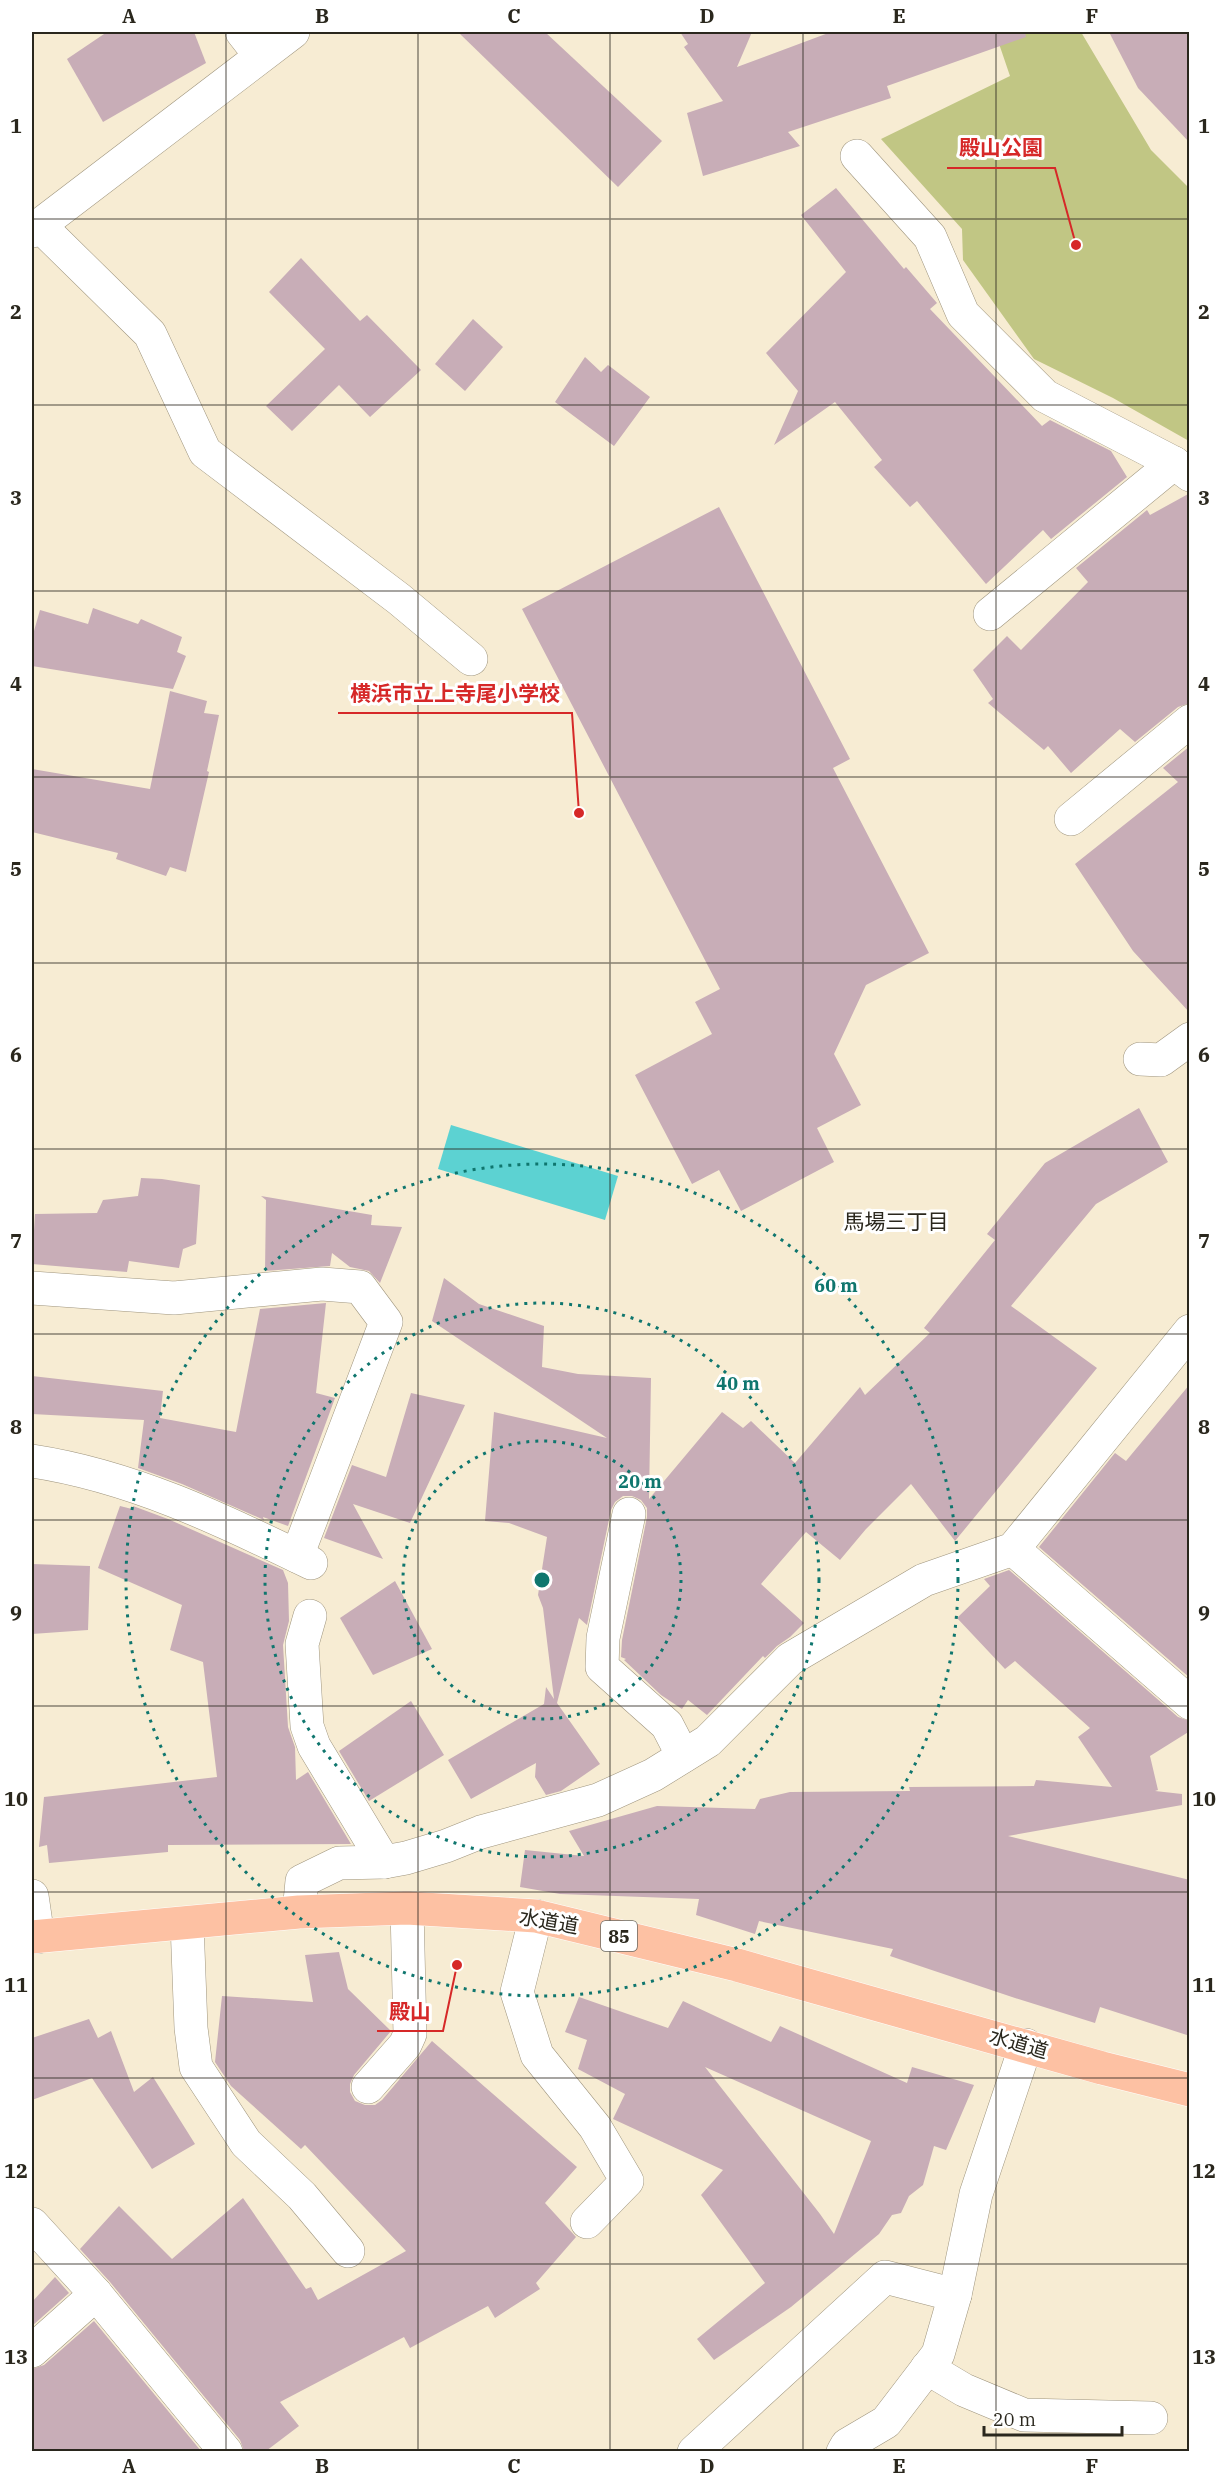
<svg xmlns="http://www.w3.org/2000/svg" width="1221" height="2483" font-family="'IBM Plex Serif','Noto Sans JP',serif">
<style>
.green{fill:#c1c684}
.water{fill:#5cd2d2}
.building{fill:#c8adb7;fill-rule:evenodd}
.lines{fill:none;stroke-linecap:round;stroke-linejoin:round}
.minor-casing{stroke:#9f957e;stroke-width:34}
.major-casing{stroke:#fff;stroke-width:34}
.minor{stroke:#fff;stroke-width:33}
.major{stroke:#fdc1a3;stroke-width:33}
.grid{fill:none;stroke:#2a271d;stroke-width:1.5;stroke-opacity:0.55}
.ring{fill:none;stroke:#0f766e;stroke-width:3;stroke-dasharray:3 6}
.labels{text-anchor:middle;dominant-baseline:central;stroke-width:6;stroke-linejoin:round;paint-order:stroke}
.shield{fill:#fff;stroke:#6a6861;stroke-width:1.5}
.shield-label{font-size:18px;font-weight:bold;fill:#2a271d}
.street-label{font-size:20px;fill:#2a271d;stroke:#fff}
.neighbourhood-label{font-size:21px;fill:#2a271d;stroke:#fff}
.centre{fill:#0f766e;stroke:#fff;stroke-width:3}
.ring-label{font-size:18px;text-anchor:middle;font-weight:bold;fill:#0f766e;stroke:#fff;stroke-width:6;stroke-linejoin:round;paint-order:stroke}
.leader{fill:none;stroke:#d62828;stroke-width:2}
.callout-dot{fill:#d62828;stroke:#fff;stroke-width:2}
.callout-label{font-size:21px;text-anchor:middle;font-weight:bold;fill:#d62828;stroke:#fff;stroke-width:6;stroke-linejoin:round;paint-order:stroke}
.neatline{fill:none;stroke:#2a271d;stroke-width:2}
.grid-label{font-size:20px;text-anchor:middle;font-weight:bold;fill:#2a271d}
</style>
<rect width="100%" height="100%" fill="#f7ecd3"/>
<!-- green -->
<polygon class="green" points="995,32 1081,32 1151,150 1189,188 1189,441 1113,398 1034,359 963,260 962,229 881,139 1010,76"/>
<!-- water -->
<polygon class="water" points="451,1125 618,1176 605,1220 438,1169"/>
<!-- building -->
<g class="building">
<polygon points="107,32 194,32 206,63 103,122 67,59"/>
<polygon points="458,32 545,32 662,141 618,187"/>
<polygon points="680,32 752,32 737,67 831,32 1025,32 1026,37 887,86 891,98 788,132 800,146 703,176 687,113 723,101 684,47 688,44"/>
<polygon points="1109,32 1190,32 1190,143 1138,88"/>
<polygon points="836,188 904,269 906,267 937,303 930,309 1042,426 1050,420 1111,451 1127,477 1051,539 1043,530 986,584 917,501 910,507 874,467 882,460 835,402 774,445 798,391 766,353 846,272 801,215"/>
<polygon points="301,258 360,321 367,315 421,370 370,417 339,385 292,431 266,406 325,349 269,292"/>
<polygon points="473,319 503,347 465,391 435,364"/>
<polygon points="585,357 601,372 608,365 650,397 614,446 555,402"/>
<polygon points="1190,493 1190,703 1178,707 1135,742 1120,729 1071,773 1048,746 1044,750 988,703 993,699 973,670 1007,636 1021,650 1088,582 1076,568 1147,510 1150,515"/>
<polygon points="719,507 850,759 833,768 929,953 866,985 834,1054 861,1105 817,1128 834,1162 741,1211 719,1170 692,1184 635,1075 712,1034 695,1002 720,989 522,609"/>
<polygon points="93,608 138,624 141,619 182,637 177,652 186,656 173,689 32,666 32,638 40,610 88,624"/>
<polygon points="170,691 207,701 204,713 219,715 207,771 209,772 186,872 170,867 166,876 116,859 118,853 32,832 32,769 150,789"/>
<polygon points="1190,746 1190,1013 1133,951 1075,864 1178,782 1163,768"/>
<polygon points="1139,1108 1168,1162 1096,1204 1011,1306 1097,1368 955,1541 911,1484 866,1529 840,1560 806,1532 761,1584 804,1623 790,1637 777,1646 765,1658 763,1656 707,1715 688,1700 682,1709 661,1695 624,1660 626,1659 621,1657 622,1640 647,1517 647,1508 641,1500 632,1496 623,1496 615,1502 611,1510 587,1625 579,1618 557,1703 600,1764 561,1791 546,1795 535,1777 536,1763 471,1799 448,1760 544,1704 546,1687 554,1699 543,1608 538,1595 547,1537 509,1523 485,1521 494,1412 607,1438 432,1321 444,1278 479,1304 544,1326 542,1367 578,1374 651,1378 649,1499 722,1412 743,1428 751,1421 795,1463 860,1387 865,1395 930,1333 924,1328 995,1240 987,1234 1045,1163"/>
<polygon points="141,1178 162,1179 200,1185 196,1244 183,1249 179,1268 129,1261 127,1272 32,1264 35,1214 97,1213 103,1200 138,1196"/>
<polygon points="261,1196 372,1215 371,1225 402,1227 380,1283 369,1271 350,1267 332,1253 330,1266 265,1271 266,1200"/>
<polygon points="326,1303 316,1393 335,1398 288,1526 263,1517 264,1520 182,1484 138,1468 144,1420 32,1414 32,1376 163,1391 160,1418 236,1432 260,1309"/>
<polygon points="1190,1384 1190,1678 1039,1547 1115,1453 1126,1461"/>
<polygon points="411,1393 465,1405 410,1523 353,1504 383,1559 324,1538 352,1465 386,1477"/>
<polygon points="120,1506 132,1509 133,1506 168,1519 283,1570 288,1583 289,1621 283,1645 288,1727 295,1747 296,1780 308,1772 351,1844 168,1845 168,1852 49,1863 47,1845 39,1847 44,1797 217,1777 203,1662 170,1650 182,1605 98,1568"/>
<polygon points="32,1564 90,1566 88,1630 32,1634"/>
<polygon points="1009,1570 1178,1717 1190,1721 1190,1731 1150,1756 1158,1790 1155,1791 1182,1794 1182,1805 1008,1836 1190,1880 1190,2036 1100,2007 1095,2023 1012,1997 890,1956 893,1949 759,1921 755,1934 696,1915 699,1899 560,1894 520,1887 525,1850 584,1856 569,1831 657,1806 755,1809 760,1799 790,1792 910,1791 909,1787 1034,1786 1036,1780 1112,1787 1078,1737 1090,1728 1015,1661 1005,1669 957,1618 990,1586 984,1579"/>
<polygon points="395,1581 432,1649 373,1675 340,1618"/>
<polygon points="411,1701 444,1755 369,1801 339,1751"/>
<polygon points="339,1952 348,1989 391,2031 354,2075 350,2084 350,2092 355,2101 365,2105 375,2105 382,2100 432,2041 577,2167 545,2203 576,2237 536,2283 540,2289 495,2318 488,2306 410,2348 404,2337 280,2402 299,2426 266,2451 244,2451 240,2440 110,2282 80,2249 119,2206 172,2259 243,2198 306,2289 311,2287 318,2300 406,2251 305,2145 301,2149 231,2086 215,2062 222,1996 313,2002 305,1955"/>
<path d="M579,1997L668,2028L683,2001L771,2042L780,2026L907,2083L912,2067L974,2085L946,2150L934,2146L923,2185L909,2196L901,2213L892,2215L879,2234L791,2307L714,2360L697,2339L765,2283L701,2195L723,2170L613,2119L625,2094L578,2069L587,2040L565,2032ZM705,2067L871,2141L834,2234L820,2214Z"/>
<polygon points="89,2019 98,2038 111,2031 134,2092 153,2077 195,2144 152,2169 92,2078 32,2100 32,2038"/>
<polygon points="55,2277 69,2293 32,2326 32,2302"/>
<polygon points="94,2321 201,2451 32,2451 32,2369 44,2365"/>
</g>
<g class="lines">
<!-- minor casing -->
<g class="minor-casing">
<g id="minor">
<polyline points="242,32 260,55"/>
<polyline points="857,156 930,237 963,314 1045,396 1174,463"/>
<polyline points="39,225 150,334 205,452 399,599 471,659"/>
<polyline points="32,231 293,32"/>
<polyline points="990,614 1174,463 1190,475"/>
<polyline points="1071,819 1190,721"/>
<polyline points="1140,1059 1161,1060 1190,1039"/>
<polyline points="32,1288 174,1298 322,1284 360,1287 386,1322 297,1556"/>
<path d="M32,1461C131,1476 221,1519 311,1563"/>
<polyline points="629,1514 603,1638 602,1667 667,1725 683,1756"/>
<polyline points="1013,1549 1190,1703"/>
<polyline points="310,1616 302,1644 307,1726 314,1746 384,1862"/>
<polyline points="32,1896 38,1937"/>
<polyline points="299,1912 302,1881 339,1863 384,1862 406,1858 446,1846 481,1832 598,1800 653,1775 708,1741 790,1659 924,1580 1013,1549 1190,1331"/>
<polyline points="536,1916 517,1992 537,2055 595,2127 627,2181 587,2222"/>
<polyline points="187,1923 191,2028 196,2067 246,2143 302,2196 348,2251"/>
<polyline points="368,2087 405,2045 410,2034 407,1908"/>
<polyline points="32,2224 96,2294 226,2452"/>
<polyline points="32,2351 96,2294"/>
<polyline points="927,2368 964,2390 1024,2415 1151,2418"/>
<polyline points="694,2452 885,2277 955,2295"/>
<polyline points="843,2452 847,2445 886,2422 938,2354 955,2295 976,2194 1026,2045"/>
</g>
</g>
<!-- major casing -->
<g class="major-casing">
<polyline id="major" points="32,1937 299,1912 407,1908 536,1916 737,1965 1102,2068 1190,2090"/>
</g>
<!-- minor -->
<use href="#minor" class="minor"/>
<!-- major -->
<use href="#major" class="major"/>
</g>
<!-- grid -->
<path class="grid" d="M226,32V2452M418,32V2452M610,32V2452M803,32V2452M996,32V2452M32,219H1190M32,405H1190M32,591H1190M32,777H1190M32,963H1190M32,1149H1190M32,1334H1190M32,1520H1190M32,1706H1190M32,1892H1190M32,2078H1190M32,2264H1190"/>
<!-- distance rings -->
<g class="ring">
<circle cx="542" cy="1580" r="139"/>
<circle cx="542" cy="1580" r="277"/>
<circle cx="542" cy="1580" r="416"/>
</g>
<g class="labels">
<!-- shield labels -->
<rect class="shield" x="601" y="1921" width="36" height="30" rx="4.5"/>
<g class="shield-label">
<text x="619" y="1936">85</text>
</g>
<!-- street labels -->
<g class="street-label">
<text transform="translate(549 1921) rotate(10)">水道道</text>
<text transform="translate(1019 2043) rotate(16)">水道道</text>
</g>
<!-- neighbourhood labels -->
<g class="neighbourhood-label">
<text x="896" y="1221">馬場三丁目</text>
</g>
</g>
<circle cx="542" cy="1580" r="9" class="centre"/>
<g class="ring-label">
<text x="836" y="1292">60 m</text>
<text x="738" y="1390">40 m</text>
<text x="640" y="1488">20 m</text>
</g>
<!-- callouts -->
<path class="leader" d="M1076 245L1055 168H947M579 813L572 713H338M457 1965L443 2031H377"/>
<g class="callout-dot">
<circle cx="1076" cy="245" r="6"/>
<circle cx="579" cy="813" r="6"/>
<circle cx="457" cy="1965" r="6"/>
</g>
<g class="callout-label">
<text x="1001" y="155">殿山公園</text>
<text x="455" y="701">横浜市立上寺尾小学校</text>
<text x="410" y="2019">殿山</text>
</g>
<!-- border -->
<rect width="1221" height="2483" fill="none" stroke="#ffffff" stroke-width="66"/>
<!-- scale -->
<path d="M984 2426v9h138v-9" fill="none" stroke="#2a271d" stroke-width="3"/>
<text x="993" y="2426" font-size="18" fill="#2a271d" stroke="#ffffff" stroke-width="4.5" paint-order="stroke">20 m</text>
<rect x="33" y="33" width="1155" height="2417" class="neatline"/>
<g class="grid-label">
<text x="129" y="23">A</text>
<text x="322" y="23">B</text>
<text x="514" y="23">C</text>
<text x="707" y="23">D</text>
<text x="899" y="23">E</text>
<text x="1092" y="23">F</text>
<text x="16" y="133">1</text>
<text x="1204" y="133">1</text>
<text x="16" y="319">2</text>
<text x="1204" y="319">2</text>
<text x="16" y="505">3</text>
<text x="1204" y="505">3</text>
<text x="16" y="691">4</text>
<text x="1204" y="691">4</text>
<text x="16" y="876">5</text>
<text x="1204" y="876">5</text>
<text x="16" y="1062">6</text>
<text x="1204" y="1062">6</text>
<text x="16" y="1248">7</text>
<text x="1204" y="1248">7</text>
<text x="16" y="1434">8</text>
<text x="1204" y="1434">8</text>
<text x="16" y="1620">9</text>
<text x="1204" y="1620">9</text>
<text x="16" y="1806">10</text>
<text x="1204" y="1806">10</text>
<text x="16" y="1992">11</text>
<text x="1204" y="1992">11</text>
<text x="16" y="2178">12</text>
<text x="1204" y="2178">12</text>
<text x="16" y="2364">13</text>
<text x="1204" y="2364">13</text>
<text x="129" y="2473">A</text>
<text x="322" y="2473">B</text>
<text x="514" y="2473">C</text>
<text x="707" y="2473">D</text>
<text x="899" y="2473">E</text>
<text x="1092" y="2473">F</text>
</g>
</svg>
